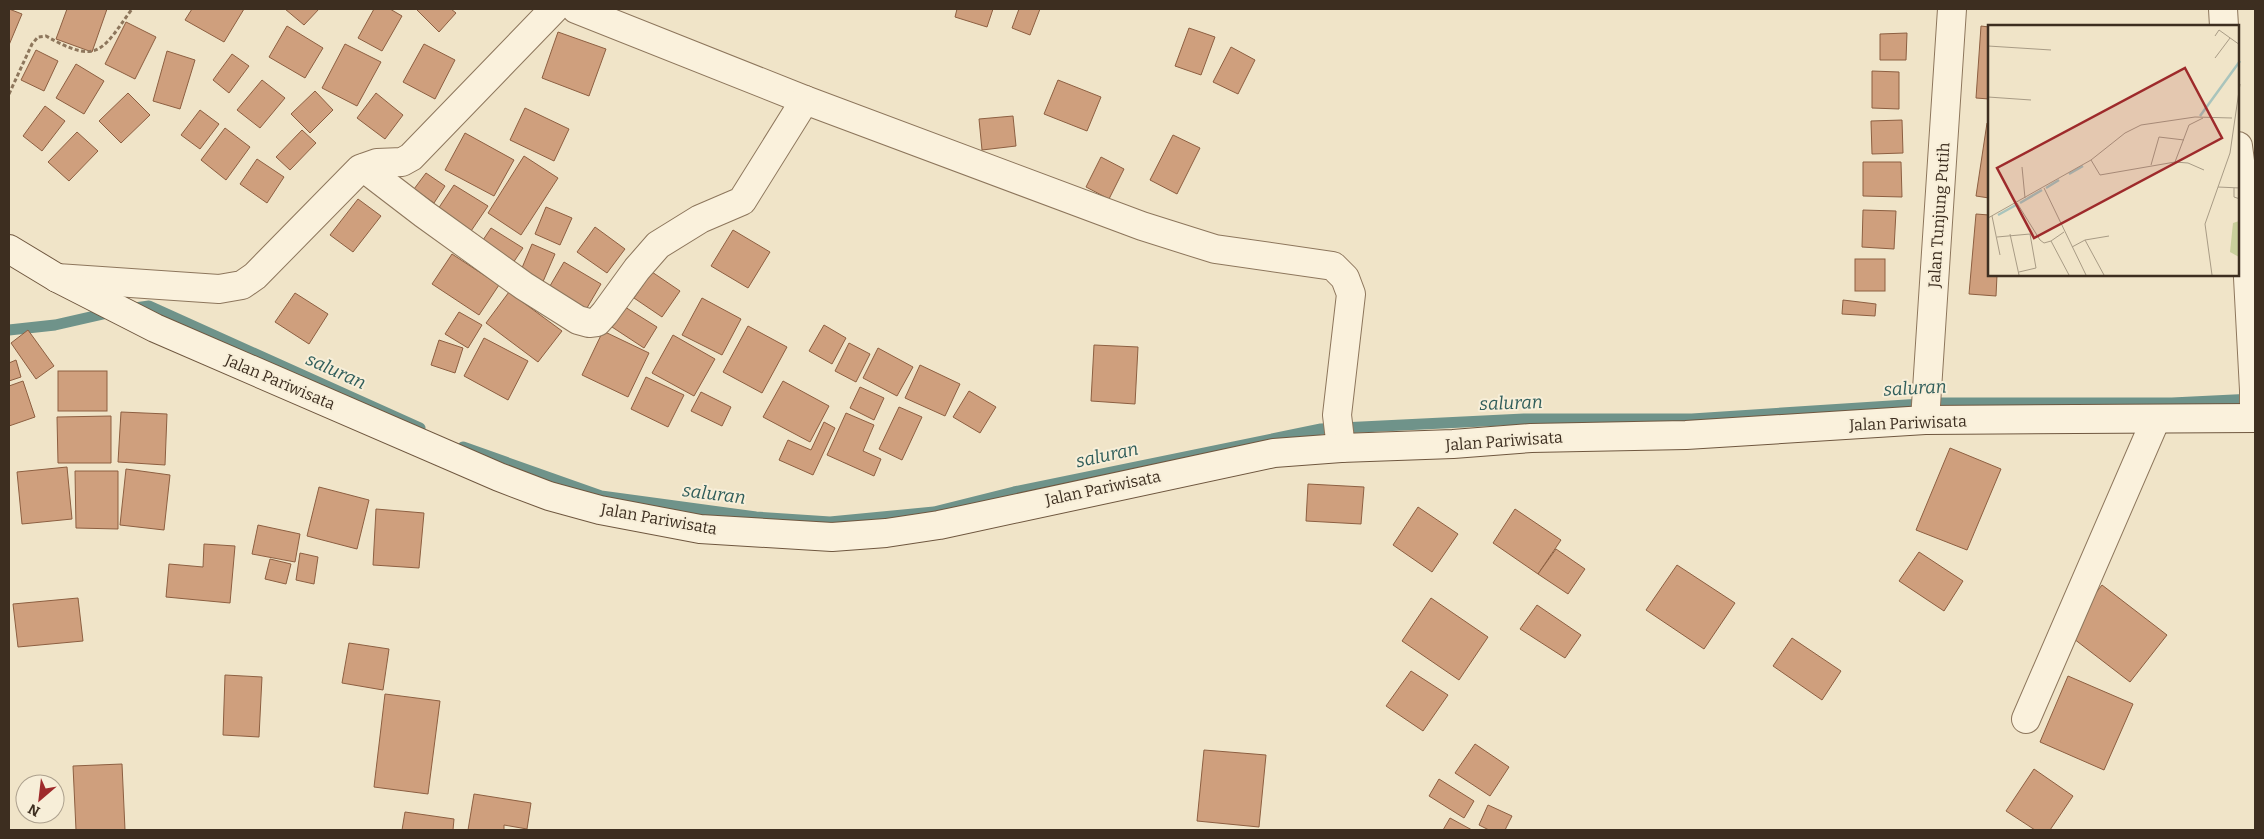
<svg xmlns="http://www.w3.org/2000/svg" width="2264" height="839" font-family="Bitter,serif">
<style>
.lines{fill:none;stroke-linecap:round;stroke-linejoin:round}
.stream{stroke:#6f938a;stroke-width:11}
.building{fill:#cf9f7d;stroke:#8d5f41}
.street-casing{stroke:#8d765c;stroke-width:30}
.secondary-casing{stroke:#6f573f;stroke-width:30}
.path{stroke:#8d765c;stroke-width:3;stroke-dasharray:4 2.5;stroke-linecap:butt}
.street{stroke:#faf1dc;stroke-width:28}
.secondary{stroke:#faf1dc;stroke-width:28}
.labels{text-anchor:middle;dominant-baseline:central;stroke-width:4;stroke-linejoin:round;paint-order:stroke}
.street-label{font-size:16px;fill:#3d2e20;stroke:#f7eed8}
.water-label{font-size:18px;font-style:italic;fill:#2f5d5a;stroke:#f7eed8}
.inset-river{fill:none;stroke:#a9c4bc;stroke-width:2.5}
.inset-road{fill:none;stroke:#a89b85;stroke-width:1}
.view{fill:#9e2a2b;fill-opacity:0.15;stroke:#9e2a2b;stroke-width:2.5}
.inset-edge{fill:none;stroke:#3d2e20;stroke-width:2.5}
</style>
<rect width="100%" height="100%" fill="#f0e4c8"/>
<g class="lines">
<!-- stream -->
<g class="stream">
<polyline points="128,309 149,306 420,428"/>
<polyline points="9,330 55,325 112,312"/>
<polyline points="463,447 601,496 756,517 830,522 934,512 1014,492 1321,429 1524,419 1692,419 1937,403 2172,403 2254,399"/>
</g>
</g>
<!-- building -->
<g class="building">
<polygon points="9,9 22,14 9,45"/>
<polygon points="67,9 107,9 92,52 56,39"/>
<polygon points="192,9 244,9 224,42 185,20"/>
<polygon points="285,9 319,9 304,25"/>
<polygon points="374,9 390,9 402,16 382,51 358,38"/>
<polygon points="416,9 451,9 456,13 439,32"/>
<polygon points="957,9 993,9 987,27 955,17"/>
<polygon points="1019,9 1040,9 1030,35 1012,28"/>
<polygon points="126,22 156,37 135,79 105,64"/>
<polygon points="287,26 323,48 305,78 269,57"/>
<polygon points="1981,26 1989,27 1989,99 1976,98"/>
<polygon points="1189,28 1215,37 1201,75 1175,66"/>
<polygon points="558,32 606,49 589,96 542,78"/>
<polygon points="1907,33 1906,60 1880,60 1880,34"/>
<polygon points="345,44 381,62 357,106 322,88"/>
<polygon points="424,44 455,60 435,99 403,82"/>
<polygon points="1231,47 1255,60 1238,94 1213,82"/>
<polygon points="36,50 58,61 44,91 21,80"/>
<polygon points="167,51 195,60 180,109 153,101"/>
<polygon points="232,54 249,66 229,93 213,80"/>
<polygon points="76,64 104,81 84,114 56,98"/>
<polygon points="1872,71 1899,72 1899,109 1872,108"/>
<polygon points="262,80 285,98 260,128 237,110"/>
<polygon points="1058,80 1101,97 1087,131 1044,114"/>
<polygon points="315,91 333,110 310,133 291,114"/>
<polygon points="128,93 150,115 121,143 99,121"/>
<polygon points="376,93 403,115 385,139 357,118"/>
<polygon points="45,106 65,121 42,151 23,136"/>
<polygon points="525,108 569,129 554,161 510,140"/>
<polygon points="200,110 219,124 200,149 181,135"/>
<polygon points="1013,116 1016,146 982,150 979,119"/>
<polygon points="1902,120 1903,153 1872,154 1871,121"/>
<polygon points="1987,123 1989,123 1989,198 1976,196"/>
<polygon points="225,128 250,147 226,180 201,160"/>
<polygon points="302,130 316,143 290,170 276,157"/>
<polygon points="77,132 98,151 69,181 48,162"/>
<polygon points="465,133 514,160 494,196 445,170"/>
<polygon points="1173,135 1200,148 1177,194 1150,180"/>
<polygon points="524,156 558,178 521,235 488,213"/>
<polygon points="1101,157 1124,169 1109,199 1086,187"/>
<polygon points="257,159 284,177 267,203 240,184"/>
<polygon points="1863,162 1901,162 1902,197 1863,196"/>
<polygon points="426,173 445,186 434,203 414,189"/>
<polygon points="454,185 488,206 469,234 436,212"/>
<polygon points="358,199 381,216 353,252 330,235"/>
<polygon points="546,207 572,218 560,245 535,234"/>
<polygon points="1863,210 1896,211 1894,249 1862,247"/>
<polygon points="1976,214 1989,215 1989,275 1997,275 1996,296 1969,294"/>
<polygon points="595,227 625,249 607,273 577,252"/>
<polygon points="491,228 523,248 511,266 479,246"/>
<polygon points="733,230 770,252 748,288 711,266"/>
<polygon points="532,244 555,254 542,284 519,275"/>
<polygon points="452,254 499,285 479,315 432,284"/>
<rect x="1855" y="259" width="30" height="32"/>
<polygon points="564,262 601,284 584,313 547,291"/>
<polygon points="652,272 680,291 662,317 634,298"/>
<polygon points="509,292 562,331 538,362 486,323"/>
<polygon points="295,293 328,314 309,344 275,322"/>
<polygon points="702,298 741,319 722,355 682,335"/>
<polygon points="1843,300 1876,304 1875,316 1842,314"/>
<polygon points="625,307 657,327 644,348 612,327"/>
<polygon points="459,312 482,325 468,348 445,334"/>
<polygon points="824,325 846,338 832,364 809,351"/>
<polygon points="748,326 787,347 762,393 723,372"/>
<polygon points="28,330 54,366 36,379 11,343"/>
<polygon points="603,331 649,353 628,397 582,375"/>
<polygon points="673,335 715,359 694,396 652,373"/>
<polygon points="484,338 528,361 508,400 464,376"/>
<polygon points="439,340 463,348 455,373 431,365"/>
<polygon points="849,343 870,354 856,382 835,371"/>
<polygon points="1094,345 1138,347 1135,404 1091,401"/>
<polygon points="878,348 913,367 897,396 863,378"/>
<polygon points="16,360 21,377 9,381 9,363"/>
<polygon points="920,365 960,384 945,416 905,398"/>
<rect x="58" y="371" width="49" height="40"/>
<polygon points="646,377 684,395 668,427 631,409"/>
<polygon points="23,381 35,417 9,426 9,386"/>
<polygon points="783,381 829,406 810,442 763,417"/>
<polygon points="860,387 884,398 874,420 850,408"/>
<polygon points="969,391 996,407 980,433 953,417"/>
<polygon points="701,392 731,407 722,426 691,411"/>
<polygon points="899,407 922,417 902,460 879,449"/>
<polygon points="121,412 167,414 165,465 118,462"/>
<polygon points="846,413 874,425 863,451 881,459 874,476 827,455"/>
<polygon points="111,416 111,463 58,463 57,417"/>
<polygon points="824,422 835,428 813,475 779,460 788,440 811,450"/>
<polygon points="1950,448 2001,469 1967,550 1916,530"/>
<polygon points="67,467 72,519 22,524 17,472"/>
<polygon points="126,469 170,475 164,530 120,525"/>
<polygon points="75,471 118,471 118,529 76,528"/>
<polygon points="1308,484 1364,487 1361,524 1306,521"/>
<polygon points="319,487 369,500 357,549 307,536"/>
<polygon points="1418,507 1458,534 1432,572 1393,545"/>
<polygon points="376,509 424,513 419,568 373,565"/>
<polygon points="1515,509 1561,540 1538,574 1493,543"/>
<polygon points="258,525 300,534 295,562 252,554"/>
<polygon points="204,544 235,546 230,603 166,597 169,564 203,567"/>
<polygon points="1556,549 1585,569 1568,594 1538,574"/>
<polygon points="1919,552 1963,581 1944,611 1899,581"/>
<polygon points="300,553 318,557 314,584 296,580"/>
<polygon points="270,559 291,564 286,584 265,579"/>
<polygon points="1677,565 1735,603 1704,649 1646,610"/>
<polygon points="2102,585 2167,635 2130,682 2065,632"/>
<polygon points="78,598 83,641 18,647 13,604"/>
<polygon points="1431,598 1488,637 1459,680 1402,641"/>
<polygon points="1537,605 1581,635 1565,658 1520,629"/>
<polygon points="1792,638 1841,671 1822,700 1773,666"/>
<polygon points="349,643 389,649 383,690 342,683"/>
<polygon points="1411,671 1448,695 1423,731 1386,706"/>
<polygon points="225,675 262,677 259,737 223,735"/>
<polygon points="2068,676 2133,704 2104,770 2040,742"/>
<polygon points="385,694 440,701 428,794 374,787"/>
<polygon points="1475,744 1509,767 1490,796 1455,773"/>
<polygon points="1204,750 1266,755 1259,827 1197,821"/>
<polygon points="122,764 125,830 76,830 73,766"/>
<polygon points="2034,769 2073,796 2050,830 2035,830 2006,811"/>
<polygon points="1439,779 1474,801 1464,818 1429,796"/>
<polygon points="474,794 531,803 527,829 504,825 504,830 468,830"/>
<polygon points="1488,805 1512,816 1505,830 1489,830 1479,825"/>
<polygon points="405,812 454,819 453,830 402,830"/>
<polygon points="1450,818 1472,830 1443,830"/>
</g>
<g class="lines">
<!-- street casing -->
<g class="street-casing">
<g id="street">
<polyline points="576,9 805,100 1142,226 1215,249 1333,266 1345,278 1351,294 1337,415 1341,448"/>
<polyline points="2223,9 2224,26"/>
<polyline points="2238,146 2243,184 2254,390 2254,418"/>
<polyline points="364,168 424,214 524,286 578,320 589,323 597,322 605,313 637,269 658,245 700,219 742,201 805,100"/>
<polyline points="57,278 219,289 242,285 255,276 360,169 377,163 402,162 411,157 554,9"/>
<polyline points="1925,420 1952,9"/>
<polyline points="2026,719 2156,419"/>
</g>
</g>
<!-- secondary casing -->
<g class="secondary-casing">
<polyline id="secondary" points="9,249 57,278 155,328 499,477 549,496 600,510 700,529 832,537 886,533 939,525 1274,453 1341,448 1453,444 1531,438 1686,435 1925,420 2255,418"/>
</g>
<!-- path -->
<path class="path" d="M9,94L32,44L38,37L46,36C98,65 101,52 132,9"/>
<!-- street -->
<use href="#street" class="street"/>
<!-- secondary -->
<use href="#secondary" class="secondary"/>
</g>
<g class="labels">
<!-- street labels -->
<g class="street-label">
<text transform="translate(1939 215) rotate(-86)">Jalan Tunjung Putih</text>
<text transform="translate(280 382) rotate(23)">Jalan Pariwisata</text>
<text transform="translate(1908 423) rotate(-2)">Jalan Pariwisata</text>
<text transform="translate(1504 441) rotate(-4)">Jalan Pariwisata</text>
<text transform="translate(1103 488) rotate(-12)">Jalan Pariwisata</text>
<text transform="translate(659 519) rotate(10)">Jalan Pariwisata</text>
</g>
<!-- water labels -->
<g class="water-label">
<text transform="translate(336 371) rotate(24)">saluran</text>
<text transform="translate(1915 388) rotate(-3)">saluran</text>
<text transform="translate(1511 403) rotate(-2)">saluran</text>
<text transform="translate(1107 455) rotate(-12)">saluran</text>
<text transform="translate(714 494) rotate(7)">saluran</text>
</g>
</g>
<!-- overview -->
<g transform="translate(1988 25)">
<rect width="251" height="251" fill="#f0e4c8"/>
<path d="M251,196H252L251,232L242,227L245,198Z" fill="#c9cf9b"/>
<path class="inset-river" d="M212,91L252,36M81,149L95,141M58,163L71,155M32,178L54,165M10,190L28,180"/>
<path class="inset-road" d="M227,11L231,5L252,20M0,21L63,25M227,33L242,13M0,72L43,75M103,135L112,150L187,137L200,138L216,145M187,137L201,100L215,93M163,140L171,112L196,115M34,142L37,173M230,162L252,163M56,163L98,250M246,163V172L252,174M29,178L52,215L56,218L63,216M4,191L12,230M0,193L103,135L137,108L153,100L207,92L244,93M76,207L63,216L81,250M22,209L31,250M9,212L42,209L48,243L31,247M97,215L121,211M84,222L97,215L116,250M224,250L217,199L242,128L252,59"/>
<path class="view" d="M197,43L234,113L46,213L9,143Z"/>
<rect width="251" height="251" class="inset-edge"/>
</g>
<!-- border -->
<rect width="2264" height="839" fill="none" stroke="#3d2e20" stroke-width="20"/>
<!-- north arrow -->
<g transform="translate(40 799) rotate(208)"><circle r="24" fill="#f7eed8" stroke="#ada18e"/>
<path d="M0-4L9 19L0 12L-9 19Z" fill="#9e2a2b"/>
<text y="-8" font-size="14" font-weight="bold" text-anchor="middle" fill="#3d2e20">N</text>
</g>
</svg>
